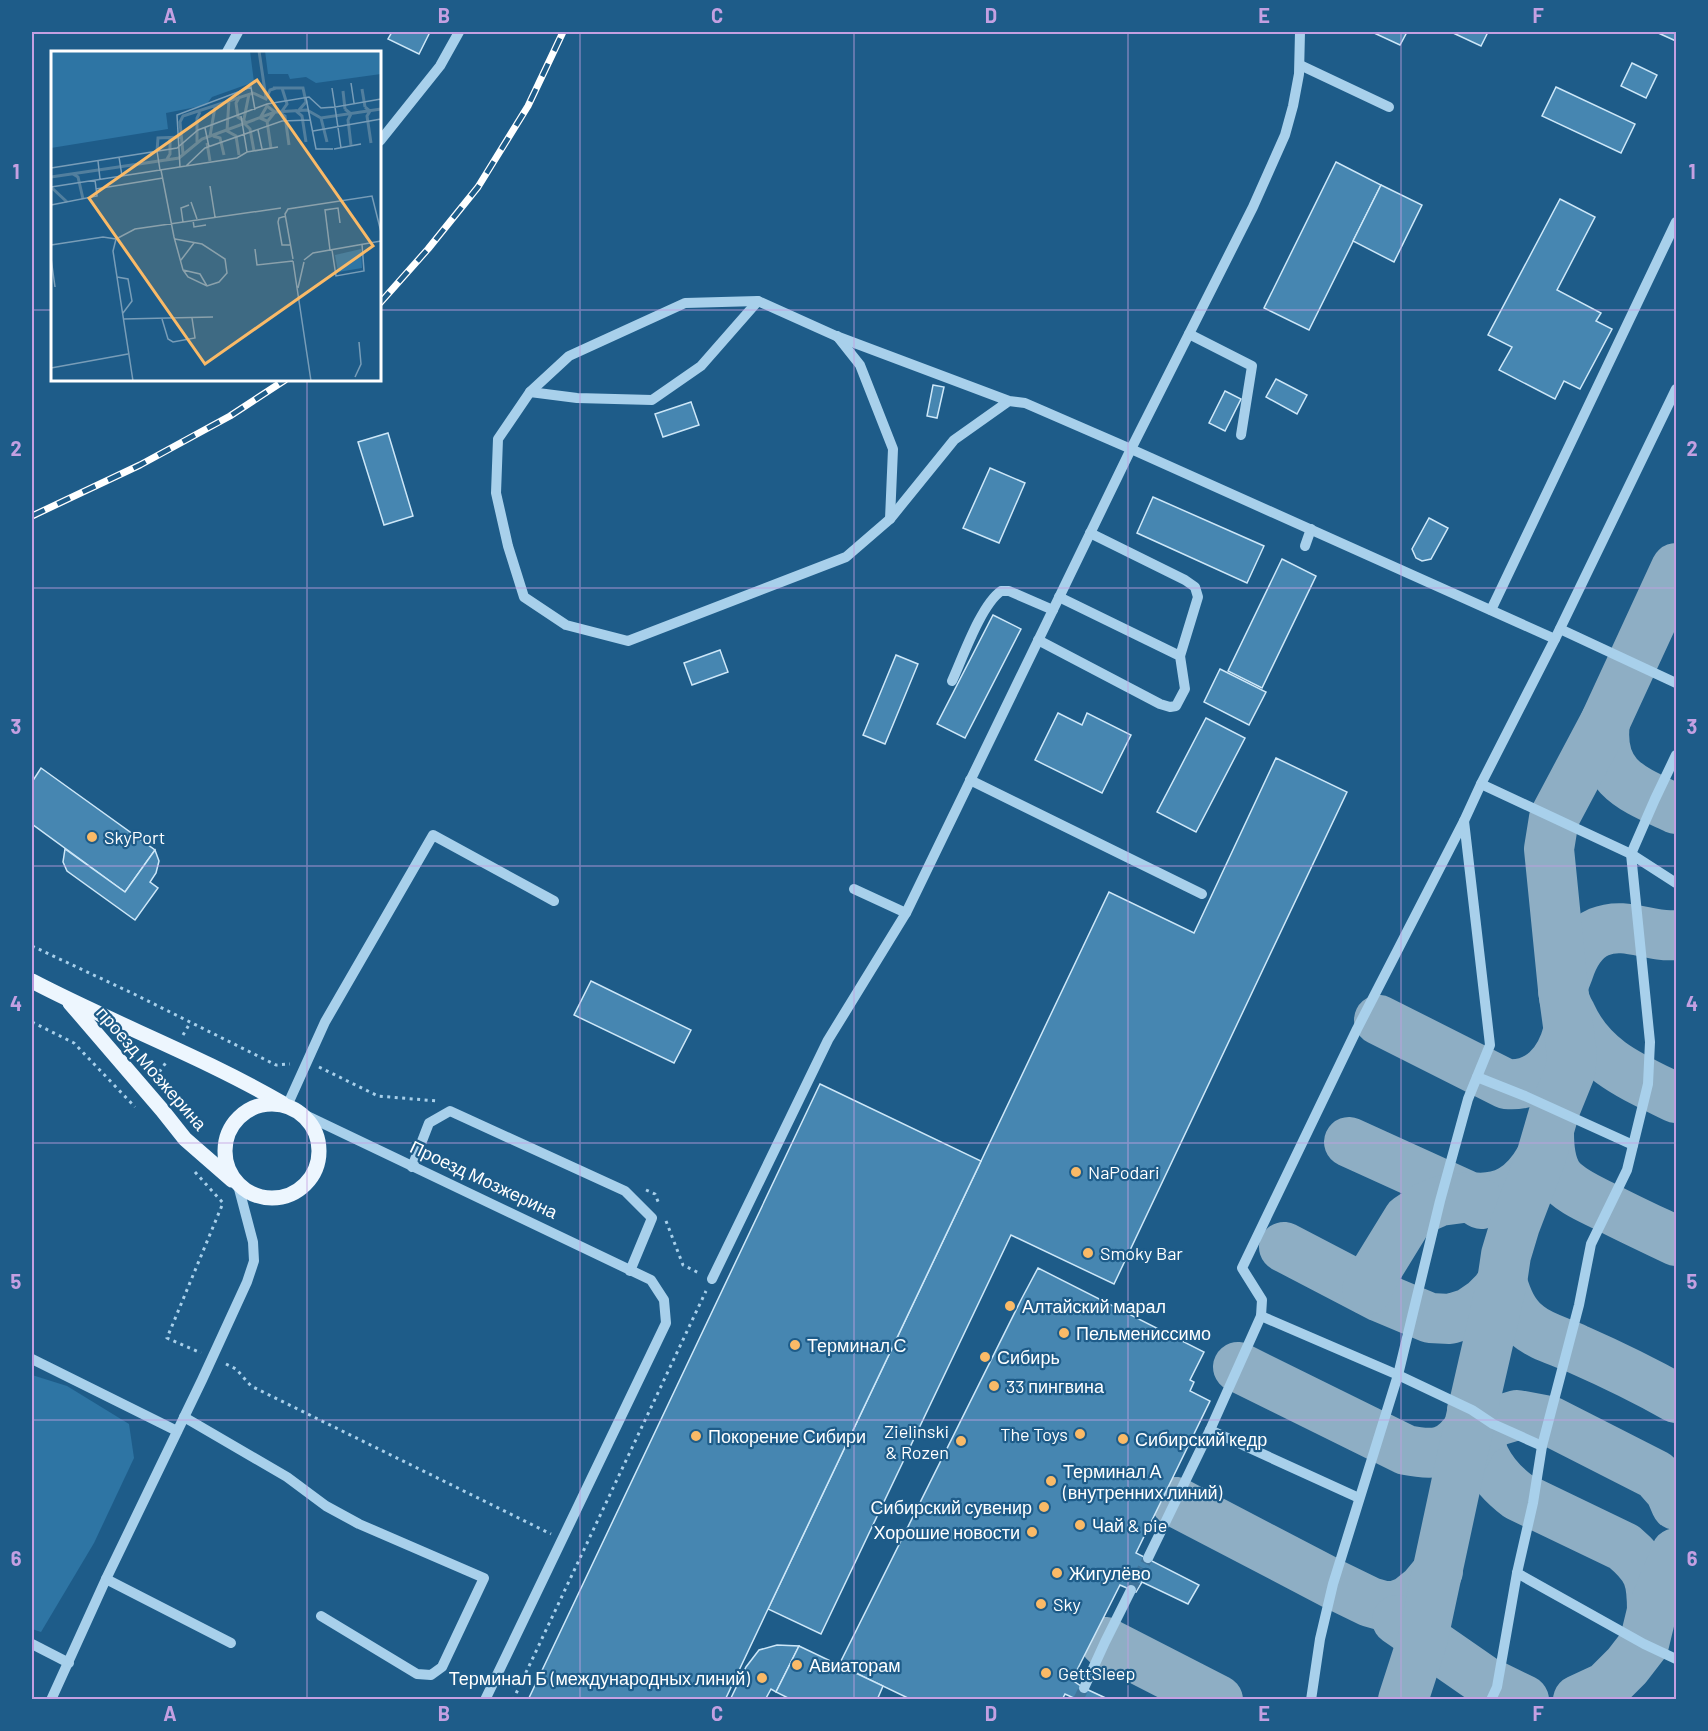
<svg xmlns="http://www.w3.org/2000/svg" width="1708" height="1731" font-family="Barlow,sans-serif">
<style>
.green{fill:#2e75a4}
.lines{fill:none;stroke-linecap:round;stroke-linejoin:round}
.taxiway{stroke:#8eaec4;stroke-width:50}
.building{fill:#4686b1;stroke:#cde7f8;stroke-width:1.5}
.minor-tunnel{stroke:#40749b;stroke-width:10;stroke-dasharray:10 5;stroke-linecap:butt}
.path{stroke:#a8d0eb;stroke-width:3;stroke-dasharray:3 4.5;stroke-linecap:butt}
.minor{stroke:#a8d0eb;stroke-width:10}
.major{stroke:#edf6fe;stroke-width:15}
.rail-casing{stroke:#fff;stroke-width:7}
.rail{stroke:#1e5c89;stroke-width:4.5;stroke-dasharray:14;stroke-linecap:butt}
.grid{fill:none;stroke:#c4a0e2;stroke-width:1.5;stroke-opacity:0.55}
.poi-dot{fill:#faba67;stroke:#1e5c89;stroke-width:2}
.labels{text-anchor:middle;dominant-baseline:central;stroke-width:4.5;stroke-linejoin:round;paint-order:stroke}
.poi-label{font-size:18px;fill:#fff;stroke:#1e5c89;text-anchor:start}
.street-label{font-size:18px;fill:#fff;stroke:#1e5c89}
.inset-river{fill:none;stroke:#527f9e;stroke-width:3}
.inset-road{fill:none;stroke:#789db8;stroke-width:1.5}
.view{fill:#faba67;fill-opacity:0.15;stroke:#faba67;stroke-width:3}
.inset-edge{fill:none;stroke:#fff;stroke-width:3}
.neatline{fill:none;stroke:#c4a0e2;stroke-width:2}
.grid-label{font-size:20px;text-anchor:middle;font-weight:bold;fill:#c4a0e2}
</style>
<rect width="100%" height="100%" fill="#1e5c89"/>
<!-- green -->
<polygon class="green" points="32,1375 67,1386 129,1424 134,1458 94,1543 41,1632 32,1629"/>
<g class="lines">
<!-- taxiway -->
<g class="taxiway">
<path d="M1605,722C1598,778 1633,789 1676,809"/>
<path d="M1676,935C1650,938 1626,921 1599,932C1583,939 1574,955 1569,970C1567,976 1564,982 1563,988C1563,997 1567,1007 1571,1014C1592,1061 1633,1077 1676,1098"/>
<path d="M1379,1020L1506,1084C1539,1087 1560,1063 1568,1032"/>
<path d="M1549,1133C1549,1148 1550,1164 1559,1177C1570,1191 1590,1199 1606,1207C1629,1219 1653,1230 1676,1241"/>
<path d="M1349,1142L1470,1197C1503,1201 1524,1187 1540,1159"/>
<polyline points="1284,1247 1380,1297 1430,1318 1450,1319 1469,1313 1485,1302 1495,1292 1502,1282"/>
<path d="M1502,1282C1507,1298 1513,1314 1527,1325C1541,1337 1560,1341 1577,1349C1611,1364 1644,1380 1676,1398"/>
<polyline points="1367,1290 1376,1271 1408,1219 1426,1207 1440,1201 1470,1197 1481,1204"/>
<path d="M1238,1367L1406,1450C1436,1456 1450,1454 1468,1429"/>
<path d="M1472,1410C1478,1448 1486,1472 1518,1496L1624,1547C1649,1568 1652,1579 1652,1611"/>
<polyline points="1461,1461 1476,1435 1497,1421 1517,1415 1550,1421 1656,1475 1670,1491 1676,1505"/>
<polyline points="1176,1502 1333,1584 1370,1602 1384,1606 1395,1606 1408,1601 1423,1589 1438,1571"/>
<polyline points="1397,1620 1485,1681 1524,1700"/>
<polyline points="1105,1642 1218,1700"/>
<polyline points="1403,1700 1423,1638 1461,1461 1502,1282 1506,1255 1515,1225 1541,1157 1555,1109 1570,1072 1572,1055 1563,989 1549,849 1554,818 1605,722 1676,568"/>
<polyline points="1578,1700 1606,1687 1627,1666 1644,1644 1652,1611 1676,1553"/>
</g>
</g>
<!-- building -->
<g class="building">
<polygon points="392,32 430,32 419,54 388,39"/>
<polygon points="1372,32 1407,32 1400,45"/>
<polygon points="1451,32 1488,32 1481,46"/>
<polygon points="1656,32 1676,32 1676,41"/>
<polygon points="1632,63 1657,75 1646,98 1621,86"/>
<polygon points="1556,87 1635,124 1621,153 1542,116"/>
<polygon points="1336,162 1381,185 1309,330 1264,308"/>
<polygon points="1381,185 1422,205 1394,262 1353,241"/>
<polygon points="1560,199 1595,217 1557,290 1601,313 1596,321 1612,329 1580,389 1564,381 1555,399 1499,370 1512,347 1488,335"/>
<polygon points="1276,379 1307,395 1297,414 1266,397"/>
<polygon points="933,385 944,387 937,418 927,416"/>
<polygon points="1225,391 1241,399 1225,431 1209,423"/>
<polygon points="691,402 699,425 663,437 655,414"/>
<polygon points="388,433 413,516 384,525 358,442"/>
<polygon points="990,468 1025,483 999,543 963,528"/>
<polygon points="1153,497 1264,546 1247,583 1137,533"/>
<polygon points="1429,518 1448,528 1431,559 1422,561 1416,558 1412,549"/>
<polygon points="1282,559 1316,576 1262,688 1228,671"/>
<polygon points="993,615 1021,629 965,738 937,724"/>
<polygon points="720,650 728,672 692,685 684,663"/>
<polygon points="896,655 918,664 885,744 863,735"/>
<polygon points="1220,669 1266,692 1249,725 1204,702"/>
<polygon points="1058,713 1082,725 1087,713 1131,735 1102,793 1035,760"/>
<polygon points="1206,718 1245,738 1196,832 1157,812"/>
<polygon points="1276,758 1347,792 1114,1284 1011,1235 821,1634 768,1609 1109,892 1194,933"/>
<polygon points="41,768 155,850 125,892 32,824 32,782"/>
<polygon points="65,849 125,892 155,850 159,861 156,873 150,882 158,888 135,920 67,871 63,862"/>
<polygon points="591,981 691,1030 674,1063 574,1015"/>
<polygon points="820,1084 981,1161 768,1609 725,1700 528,1700"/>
<polygon points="1038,1268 1204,1352 1190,1380 1194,1382 1190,1391 1210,1401 1136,1553 1199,1585 1188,1604 1142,1582 1136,1592 1120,1585 1072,1680 1084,1688 1110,1700 1078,1700 1065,1694 1062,1700 912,1700 839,1665 1022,1298"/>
<polygon points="777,1645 799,1646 776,1692 771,1689 765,1700 730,1700 746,1667 759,1650"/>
<polygon points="799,1646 883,1686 877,1700 792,1700 776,1692"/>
</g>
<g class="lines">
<!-- minor-tunnel -->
<g class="minor-tunnel">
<polyline points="1131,1590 1148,1558"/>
<polyline points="1078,1700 1084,1688"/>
</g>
<!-- path -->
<g class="path">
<polyline points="32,946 134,994 276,1065 290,1064"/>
<polyline points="32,1022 74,1043 135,1107"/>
<polyline points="183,1035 190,1023"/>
<polyline points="319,1067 378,1096 438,1101"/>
<polyline points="155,1078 167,1061"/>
<polyline points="195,1172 223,1203 167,1338 201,1353"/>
<polyline points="646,1190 655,1194 659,1204"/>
<polyline points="666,1221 683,1265 699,1273"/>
<polyline points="226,1364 236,1369 251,1386 551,1534"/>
<polyline points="513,1700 706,1291"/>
</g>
<!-- minor -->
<g class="minor">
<polyline points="227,52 238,32"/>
<polyline points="1300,65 1389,107"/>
<polyline points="380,141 440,66 459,32"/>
<polyline points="1189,334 1252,366 1241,435"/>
<polyline points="837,336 860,365 893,449 890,519"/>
<polyline points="530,392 577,398 652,400 701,366 758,301"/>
<polyline points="1009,401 954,440 890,519 846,557 628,641 566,625 524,597 508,546 496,493 498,439 530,392 569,356 685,303 758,301 836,336 1009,401 1025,403 1131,449 1555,639"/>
<polyline points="1090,533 1185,580 1195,587 1198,597 1180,656"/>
<polyline points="1305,546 1311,529"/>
<polyline points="1491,610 1676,222"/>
<polyline points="1560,629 1676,683"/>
<polyline points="1038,640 1160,704 1170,707 1176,706 1185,689 1180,656 1059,597"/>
<path d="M952,681C963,657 981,605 1001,591H1009L1053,610"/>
<polyline points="970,780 1202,894"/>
<polyline points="1481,784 1631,854 1676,883"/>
<polyline points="854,889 906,913"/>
<polyline points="1477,1077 1525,1096 1633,1145"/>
<polyline points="287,1106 325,1022 433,835 554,901"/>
<polyline points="301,1113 651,1280 664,1300 666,1323 485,1700"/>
<polyline points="412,1167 429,1123 450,1111 625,1191 652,1218 630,1271"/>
<polyline points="712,1279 828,1040 906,913 1131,449 1253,207 1285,135 1293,106 1299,74 1300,32"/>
<polyline points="1261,1316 1398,1375 1472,1410 1493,1424 1542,1446"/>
<polyline points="32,1359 177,1431"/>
<polyline points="184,1417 287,1477 326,1506 359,1524 484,1578 442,1667 431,1675 417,1674 321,1616"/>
<polyline points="1210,1430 1359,1498"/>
<polyline points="1148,1558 1210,1430 1261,1316 1262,1300 1242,1268 1357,1029 1464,821 1481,784 1555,639 1676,389"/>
<polyline points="1517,1573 1644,1644 1676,1659"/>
<polyline points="106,1579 231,1643"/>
<polyline points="32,1644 69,1663"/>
<polyline points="1084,1688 1105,1642 1131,1590"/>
<polyline points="51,1700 106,1579 202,1380 247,1282 254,1261 253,1242 238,1185"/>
<polyline points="1311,1700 1320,1639 1333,1584 1398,1375 1440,1201 1468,1099 1490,1045 1464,821"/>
<polyline points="1491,1700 1497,1687 1517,1573 1533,1503 1542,1446 1579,1305 1591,1244 1627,1170 1648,1084 1650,1042 1631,854 1655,799 1676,755"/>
</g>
<!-- major -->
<g class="major">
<path d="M32,981C114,1024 201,1056 282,1103"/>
<polyline points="70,1003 162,1110 185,1139 232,1180"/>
<circle cx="272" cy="1151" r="47"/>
</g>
<!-- rail casing -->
<g class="rail-casing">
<g id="rail">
<polyline points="380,303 428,249 478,187 528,106 563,32"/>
<polyline points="32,516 140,465 230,416 285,380"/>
</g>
</g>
<!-- rail -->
<use href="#rail" class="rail"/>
</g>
<!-- grid -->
<path class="grid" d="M307,32V52M580,32V1700M854,32V1700M1128,32V1700M1401,32V1700M32,310H52M380,310H1676M307,380V1700M32,588H1676M32,866H1676M32,1143H1676M32,1420H1676"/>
<!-- markers -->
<g class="poi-dot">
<circle cx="92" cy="837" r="6"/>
<circle cx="1076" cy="1172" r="6"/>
<circle cx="1088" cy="1253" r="6"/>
<circle cx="1010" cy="1306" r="6"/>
<circle cx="1064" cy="1333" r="6"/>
<circle cx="795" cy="1345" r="6"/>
<circle cx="985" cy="1357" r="6"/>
<circle cx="994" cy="1386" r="6"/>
<circle cx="1080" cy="1434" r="6"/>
<circle cx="696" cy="1436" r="6"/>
<circle cx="1123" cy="1439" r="6"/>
<circle cx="961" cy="1441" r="6"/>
<circle cx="1051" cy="1481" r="6"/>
<circle cx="1044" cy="1507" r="6"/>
<circle cx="1080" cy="1525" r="6"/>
<circle cx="1032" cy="1532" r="6"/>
<circle cx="1057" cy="1573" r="6"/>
<circle cx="1041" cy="1604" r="6"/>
<circle cx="797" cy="1665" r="6"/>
<circle cx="1046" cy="1673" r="6"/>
<circle cx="762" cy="1678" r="6"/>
</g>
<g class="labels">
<!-- poi labels -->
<g class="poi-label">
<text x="104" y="837">SkyPort</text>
<text x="1088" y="1172">NaPodari</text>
<text x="1100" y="1253">Smoky Bar</text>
<text x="1022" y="1306">Алтайский марал</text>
<text x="1076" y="1333">Пельмениссимо</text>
<text x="807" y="1345">Терминал С</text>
<text x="997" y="1357">Сибирь</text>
<text x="1006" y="1386">33 пингвина</text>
<text x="949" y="1431" text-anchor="end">Zielinski<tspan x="949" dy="21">&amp; Rozen</tspan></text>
<text x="1068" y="1434" text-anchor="end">The Toys</text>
<text x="708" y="1436">Покорение Сибири</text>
<text x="1135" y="1439">Сибирский кедр</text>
<text x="1063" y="1471">Терминал А<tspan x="1063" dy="21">(внутренних линий)</tspan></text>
<text x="1032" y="1507" text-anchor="end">Сибирский сувенир</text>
<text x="1092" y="1525">Чай &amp; pie</text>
<text x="1020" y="1532" text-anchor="end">Хорошие новости</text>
<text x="1069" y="1573">Жигулёво</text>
<text x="1053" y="1604">Sky</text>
<text x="809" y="1665">Авиаторам</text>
<text x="1058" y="1673">GettSleep</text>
<text x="750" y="1678" text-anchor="end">Терминал Б (международных линий)</text>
</g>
<!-- street labels -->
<g class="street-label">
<text transform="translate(152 1068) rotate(49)">проезд Мозжерина</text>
<text transform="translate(484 1179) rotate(25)">Проезд Мозжерина</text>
</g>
</g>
<!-- overview -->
<g transform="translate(51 51)">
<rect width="330" height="330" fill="#1e5c89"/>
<path d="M0,0H199L203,31L161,46L155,54L115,62L117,78L0,97ZM214,0H330V23L265,32L255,26L239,28L237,23H217ZM310,198L311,217L287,221L284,204Z" fill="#2e75a4"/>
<path class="inset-river" d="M208,0L215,47M222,37H252L255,51L248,59M231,37L236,53L231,60M311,38L314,56M292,40L294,58M189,45L185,52L187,66L196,72M178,49L176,80L185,85L188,104M314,56L319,60L316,65L320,92M294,58L300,63L297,69L300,94M244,59L251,65L255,91M228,61L234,65L238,94M270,67L276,91M216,71L224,61L216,55L209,67L216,70L220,97M192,73L198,43M194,73L199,78L203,100M159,85L164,56M162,85L169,87L173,104M146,91V67L149,61M156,92L159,110M106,100L107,87L131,86M132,103L129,71L132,65L202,42L215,48L219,39L225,37M116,108L119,103V86M22,123L27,126L32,148M0,126L128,107L151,88L224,61L256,59L270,67L330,58M0,136L16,151"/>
<path class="inset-road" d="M300,32L303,52M255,47L265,98H282M190,65L196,101M154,77L158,96M207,79L211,98M262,80L330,68M290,97L284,56L330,48M283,98L310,93M106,100L109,119M68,106L71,125M47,110L49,128M135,115L154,97L231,70L259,69M129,116L126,64L200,36L204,59M0,117L126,97L147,79L216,53L258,46L270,57L284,56L281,37M110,119L123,186L132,219L137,226L156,235L168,231L176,222L174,208L151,193L124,188M159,135L164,166M0,136L186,107L196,101L227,96M45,138L112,127M140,151L146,168M0,154L46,145L44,129M235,165L228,167L227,171L231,194H239M142,169L143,176L155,174M132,171L130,157L138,154M0,194L52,186L65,188M204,198L206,214L242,210M279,199L274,159L287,157L289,172M281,199L285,225L313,220L311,193M0,207L4,236M242,208L234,163L237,158L321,145L330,181M130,209L143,192M253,209L262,202L330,190M242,210L260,330M132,219L149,223L156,235M66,226L77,228L81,250L72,262M247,237L253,211M72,268L162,266M111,268L117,288L122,291L144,287L141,267M0,317L77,303M304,326L310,313L308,291M82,330L62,200L65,188L84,178L230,157"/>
<path class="view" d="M206,29L322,195L154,313L38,147Z"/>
<rect width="330" height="330" class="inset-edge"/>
</g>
<!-- border -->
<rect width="1708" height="1731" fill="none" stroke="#1e5c89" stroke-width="66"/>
<rect x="33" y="33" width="1642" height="1665" class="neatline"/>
<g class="grid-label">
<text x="170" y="23">A</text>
<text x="444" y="23">B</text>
<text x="717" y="23">C</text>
<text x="991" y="23">D</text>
<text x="1264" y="23">E</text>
<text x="1538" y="23">F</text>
<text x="16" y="179">1</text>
<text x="1692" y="179">1</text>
<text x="16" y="456">2</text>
<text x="1692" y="456">2</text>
<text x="16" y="734">3</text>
<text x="1692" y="734">3</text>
<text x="16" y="1011">4</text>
<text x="1692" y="1011">4</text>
<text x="16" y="1289">5</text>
<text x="1692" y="1289">5</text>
<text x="16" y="1566">6</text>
<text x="1692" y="1566">6</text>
<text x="170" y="1721">A</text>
<text x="444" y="1721">B</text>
<text x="717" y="1721">C</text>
<text x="991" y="1721">D</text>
<text x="1264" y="1721">E</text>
<text x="1538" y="1721">F</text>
</g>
</svg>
